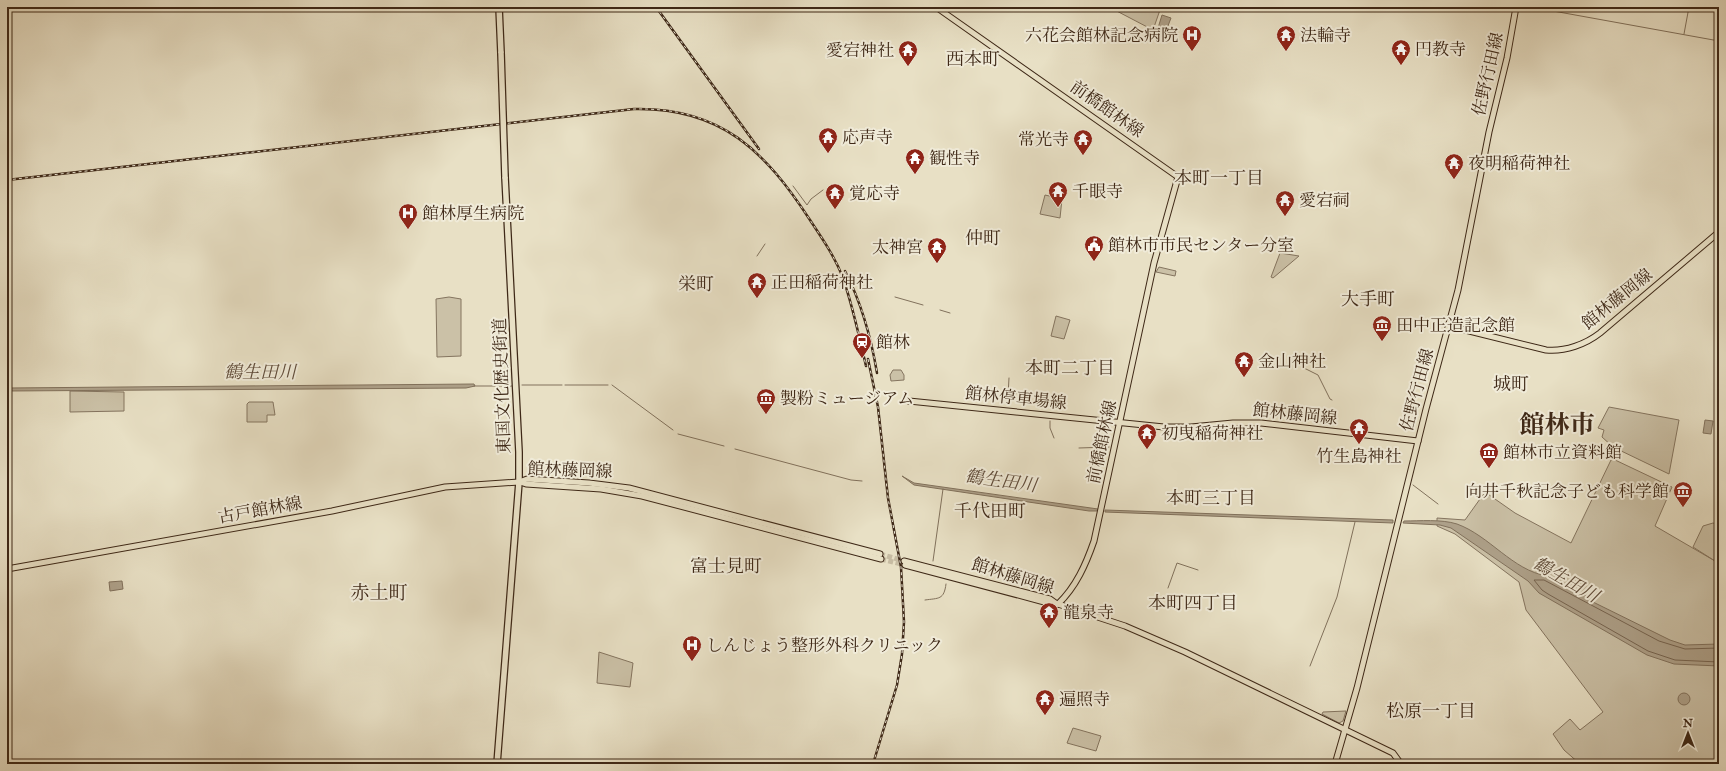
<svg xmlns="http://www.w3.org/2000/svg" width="1726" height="771" font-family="'IM FELL Double Pica','Noto Serif JP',serif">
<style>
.green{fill:#cbc1a7;stroke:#84745f}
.water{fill:#aea18a;stroke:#81715c}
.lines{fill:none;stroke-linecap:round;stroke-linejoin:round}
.shore{stroke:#766450;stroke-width:1}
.stream{stroke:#81715c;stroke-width:1}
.major-tunnel{stroke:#c6bba2;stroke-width:5;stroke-dasharray:5 2.5;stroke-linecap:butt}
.major-casing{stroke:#3e2817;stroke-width:7}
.highway-casing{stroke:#3e2817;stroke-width:8}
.major{stroke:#e8e0c5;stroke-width:5}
.highway{stroke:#e8e0c5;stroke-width:5.5}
.rail-casing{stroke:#3e2817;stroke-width:2.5}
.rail{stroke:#f0ebd9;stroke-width:1;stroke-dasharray:3;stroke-linecap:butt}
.highway-bridge-casing{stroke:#3e2817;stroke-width:8;stroke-linecap:butt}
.highway-bridge{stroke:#e8e0c5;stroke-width:5.5}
.labels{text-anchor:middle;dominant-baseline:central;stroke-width:4;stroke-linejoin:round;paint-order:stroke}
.poi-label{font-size:17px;fill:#3e2817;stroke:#f0ebd9;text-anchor:start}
.street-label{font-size:17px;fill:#3e2817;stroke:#f0ebd9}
.neighbourhood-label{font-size:18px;fill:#3e2817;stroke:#f0ebd9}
.water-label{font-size:18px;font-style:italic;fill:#604c3a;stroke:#f0ebd9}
.quarter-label{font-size:19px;fill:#3e2817;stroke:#f0ebd9}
.town-label{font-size:25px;font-weight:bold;fill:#3e2817;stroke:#f0ebd9}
</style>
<rect width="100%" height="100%" fill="#e8e0c5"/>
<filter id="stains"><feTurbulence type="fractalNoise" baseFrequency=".005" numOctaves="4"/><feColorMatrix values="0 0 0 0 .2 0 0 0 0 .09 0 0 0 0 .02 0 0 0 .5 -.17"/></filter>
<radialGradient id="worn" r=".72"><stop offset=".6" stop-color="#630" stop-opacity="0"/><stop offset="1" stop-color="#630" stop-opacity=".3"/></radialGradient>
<!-- green -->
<g class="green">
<polygon points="1109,7 1161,7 1153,30"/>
<polygon points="1045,195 1062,199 1060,218 1040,214"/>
<polygon points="1280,253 1299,256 1273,278 1271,277"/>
<polygon points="1159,267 1176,271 1175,276 1156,272"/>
<polygon points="449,297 461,299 461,356 437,357 436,299"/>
<polygon points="1056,316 1070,320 1064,339 1051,336"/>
<polygon points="893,370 901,370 904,375 904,380 891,381 890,375"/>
<polygon points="70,391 124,392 124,411 70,412"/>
<polygon points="249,402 273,402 275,415 267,415 267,422 247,422 247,404"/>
<polygon points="1609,407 1679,420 1669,474 1613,447 1602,437 1604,430 1598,428"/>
<polygon points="1613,459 1672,487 1655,526 1715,561 1693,547 1703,526 1713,523 1719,525 1719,764 1580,764 1564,750 1553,734 1570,719 1580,730 1603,712 1526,610 1519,582 1455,534 1437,526 1437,518 1465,520 1485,492 1515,513 1571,543 1611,460"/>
<polygon points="599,652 633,663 630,687 597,683"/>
<polygon points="1346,711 1343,721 1339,723 1322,714 1323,712"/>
<polygon points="1073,728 1101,736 1096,751 1067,743"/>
</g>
<!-- water -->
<g class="water">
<polygon points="1162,15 1171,18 1166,31 1158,28"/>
<polygon points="474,384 475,386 466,388 7,391 7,388"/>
<polygon points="1705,420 1713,421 1711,434 1703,433"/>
<polygon points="902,476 914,483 1098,509 1097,511 1089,511 914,485"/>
<polygon points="1105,510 1393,520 1393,523 1105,512"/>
<path d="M1404,521C1420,521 1441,519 1457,524C1490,536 1512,570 1547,576L1548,578L1588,597L1593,602L1670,640L1685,645L1719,644V666L1674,664L1647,655L1539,593L1528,581L1451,528L1440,525L1403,523Z"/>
<polygon points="122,581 123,589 110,591 109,582"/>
<circle cx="1684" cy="699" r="6"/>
</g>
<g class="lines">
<!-- shore -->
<polyline class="shore" points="1719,648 1685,649 1659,641 1544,580 1534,580 1542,590 1548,594 1648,651 1675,660 1719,662"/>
<!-- stream -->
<g class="stream">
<polyline points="1531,7 1719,41"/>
<polyline points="1684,34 1689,7"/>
<polyline points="793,186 807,205 811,199 823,190"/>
<polyline points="757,256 765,244"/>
<polyline points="895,297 923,305"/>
<polyline points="940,310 950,313"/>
<polyline points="1304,368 1318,375 1330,399 1332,400"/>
<polyline points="1009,378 1008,396 1022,392 1049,401"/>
<polyline points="522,385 562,385"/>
<polyline points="565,385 608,385"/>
<polyline points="612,385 673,430"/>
<polyline points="474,386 513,386"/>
<polyline points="1050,421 1050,428 1054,438"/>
<polyline points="678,434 724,446"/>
<polyline points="1079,448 1109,447"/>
<polyline points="735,449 851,480 862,481"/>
<polyline points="1413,485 1438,504"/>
<polyline points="933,561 943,489"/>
<polyline points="1168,588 1177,563 1198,570"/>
<path d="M925,600C939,598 944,600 946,584"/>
<polyline points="1310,666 1337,597 1355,522"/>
</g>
<!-- major-tunnel -->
<g class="major-tunnel">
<polyline points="880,554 904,561"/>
<polyline points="881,559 905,565"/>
</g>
<!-- major casing -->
<g class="major-casing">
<g id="major">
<path d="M936,7L1178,177L1154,263L1094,541C1086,564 1076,587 1058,604"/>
<path d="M1449,326L1546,350C1565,352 1586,344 1600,333L1719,232"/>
<polyline points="909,401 1164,427 1191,427 1233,423 1261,423 1418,441"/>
<polyline points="520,482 526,484 601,489 642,496 881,559"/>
<polyline points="904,561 1050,599 1057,604"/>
<polyline points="905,565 1048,603 1058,604 1125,626 1185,652 1393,753 1401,764"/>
<polyline points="7,569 332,511 445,487 519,482 527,479 589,483 629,488 880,554"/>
<polyline points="1335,764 1357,688 1426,409 1458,290 1489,132 1507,58 1516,7"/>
</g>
</g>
<!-- highway casing -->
<g class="highway-casing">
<g id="highway">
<polyline points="499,7 501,53"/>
<polyline points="497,764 519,482 519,452 505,177"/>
</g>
</g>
<!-- major -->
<use href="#major" class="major"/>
<!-- highway -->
<use href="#highway" class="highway"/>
<!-- rail casing -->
<g class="rail-casing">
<g id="rail">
<polyline points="656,7 759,149"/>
<path d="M7,180L634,109C721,107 765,151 810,220C822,238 835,257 843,278C853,307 859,336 866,366"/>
<path d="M845,271C862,304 871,337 877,373"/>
<polyline points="868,359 878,407 888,498 901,567 904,622 902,654 897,685 873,764"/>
</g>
</g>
<!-- rail -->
<use href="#rail" class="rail"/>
<!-- highway-bridge casing -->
<g class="highway-bridge-casing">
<polyline id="highway-bridge" points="501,53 505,177"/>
</g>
<!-- highway-bridge -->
<use href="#highway-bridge" class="highway-bridge"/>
</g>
<!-- icons -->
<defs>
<g id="hospital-pin" transform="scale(1)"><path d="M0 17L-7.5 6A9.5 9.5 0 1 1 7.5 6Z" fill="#8f2418" stroke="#f0ebd9"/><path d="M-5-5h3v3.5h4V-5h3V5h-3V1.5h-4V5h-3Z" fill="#fff"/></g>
<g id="temple-pin" transform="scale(1)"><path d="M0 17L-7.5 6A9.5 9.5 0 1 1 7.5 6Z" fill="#8f2418" stroke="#f0ebd9"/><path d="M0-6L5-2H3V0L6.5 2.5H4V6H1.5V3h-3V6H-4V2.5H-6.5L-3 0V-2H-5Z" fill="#fff"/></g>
<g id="civic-pin" transform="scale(1)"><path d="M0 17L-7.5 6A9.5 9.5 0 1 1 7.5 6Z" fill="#8f2418" stroke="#f0ebd9"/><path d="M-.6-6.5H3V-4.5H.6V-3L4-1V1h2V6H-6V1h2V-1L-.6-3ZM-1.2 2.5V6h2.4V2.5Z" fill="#fff"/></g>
<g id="museum-pin" transform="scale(1)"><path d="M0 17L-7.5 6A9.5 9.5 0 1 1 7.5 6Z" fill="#8f2418" stroke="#f0ebd9"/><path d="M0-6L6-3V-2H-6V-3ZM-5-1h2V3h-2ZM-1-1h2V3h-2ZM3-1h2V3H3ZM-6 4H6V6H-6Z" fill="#fff"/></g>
<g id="station-pin" transform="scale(1)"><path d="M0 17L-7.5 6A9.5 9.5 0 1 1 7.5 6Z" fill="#8f2418" stroke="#f0ebd9"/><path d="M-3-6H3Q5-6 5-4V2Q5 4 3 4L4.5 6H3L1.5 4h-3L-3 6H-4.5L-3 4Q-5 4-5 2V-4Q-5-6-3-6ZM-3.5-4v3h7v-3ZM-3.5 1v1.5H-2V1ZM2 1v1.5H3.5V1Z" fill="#fff"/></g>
</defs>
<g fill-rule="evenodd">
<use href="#hospital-pin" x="1192" y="35"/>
<use href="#temple-pin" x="1286" y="35"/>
<use href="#temple-pin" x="1401" y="49"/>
<use href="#temple-pin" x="908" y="50"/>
<use href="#temple-pin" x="828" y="137"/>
<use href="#temple-pin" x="1083" y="139"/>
<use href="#temple-pin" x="915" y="158"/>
<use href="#temple-pin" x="1454" y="163"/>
<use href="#temple-pin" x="1058" y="191"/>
<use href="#temple-pin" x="835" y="193"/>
<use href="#temple-pin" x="1285" y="200"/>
<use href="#hospital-pin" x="408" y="213"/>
<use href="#civic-pin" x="1094" y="245"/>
<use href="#temple-pin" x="937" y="247"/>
<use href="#temple-pin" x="757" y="282"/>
<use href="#museum-pin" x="1382" y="325"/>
<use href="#station-pin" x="862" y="342"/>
<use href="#temple-pin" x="1244" y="361"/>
<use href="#museum-pin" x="766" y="398"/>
<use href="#temple-pin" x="1359" y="428"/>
<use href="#temple-pin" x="1147" y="433"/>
<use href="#museum-pin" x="1489" y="452"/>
<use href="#museum-pin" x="1683" y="491"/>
<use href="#temple-pin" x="1049" y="612"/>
<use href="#hospital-pin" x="692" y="645"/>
<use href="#temple-pin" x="1045" y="699"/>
</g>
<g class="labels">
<!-- poi labels -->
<g class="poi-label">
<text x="1178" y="35" text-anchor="end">六花会館林記念病院</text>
<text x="1300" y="35">法輪寺</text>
<text x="1415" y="49">円教寺</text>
<text x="894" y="50" text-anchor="end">愛宕神社</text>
<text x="842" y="137">応声寺</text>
<text x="1069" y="139" text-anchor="end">常光寺</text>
<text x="929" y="158">観性寺</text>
<text x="1468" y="163">夜明稲荷神社</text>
<text x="1072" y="191">千眼寺</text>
<text x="849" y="193">覚応寺</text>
<text x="1299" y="200">愛宕祠</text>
<text x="422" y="213">館林厚生病院</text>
<text x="1108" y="245">館林市市民センター分室</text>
<text x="923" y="247" text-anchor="end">太神宮</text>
<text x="771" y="282">正田稲荷神社</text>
<text x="1396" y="325">田中正造記念館</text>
<text x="876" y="342">館林</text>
<text x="1258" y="361">金山神社</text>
<text x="780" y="398">製粉ミュージアム</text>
<text x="1161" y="433">初曳稲荷神社</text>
<text x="1503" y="452">館林市立資料館</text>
<text x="1359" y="456" text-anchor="middle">竹生島神社</text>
<text x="1669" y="491" text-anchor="end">向井千秋記念子ども科学館</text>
<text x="1063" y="612">龍泉寺</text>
<text x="706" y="645">しんじょう整形外科クリニック</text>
<text x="1059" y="699">遍照寺</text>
</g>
<!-- street labels -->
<g class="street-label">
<text transform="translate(1488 74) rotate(-77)">佐野行田線</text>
<text transform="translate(1107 109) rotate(35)">前橋館林線</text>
<text transform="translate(1617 299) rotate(-39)">館林藤岡線</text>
<text transform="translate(502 386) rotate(-92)">東国文化歴史街道</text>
<text transform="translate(1417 390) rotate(-75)">佐野行田線</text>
<text transform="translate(1016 398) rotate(6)">館林停車場線</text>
<text transform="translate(1295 414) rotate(6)">館林藤岡線</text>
<text transform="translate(1102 442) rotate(-78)">前橋館林線</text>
<text transform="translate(570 470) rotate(2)">館林藤岡線</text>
<text transform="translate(260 510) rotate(-10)">古戸館林線</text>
<text transform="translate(1013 576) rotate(17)">館林藤岡線</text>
</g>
<!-- neighbourhood labels -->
<g class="neighbourhood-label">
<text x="973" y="59">西本町</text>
<text x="1219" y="178">本町一丁目</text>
<text x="983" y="238">仲町</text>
<text x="696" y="284">栄町</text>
<text x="1368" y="299">大手町</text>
<text x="1070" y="368">本町二丁目</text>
<text x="1511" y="384">城町</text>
<text x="1211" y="498">本町三丁目</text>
<text x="990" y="511">千代田町</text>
<text x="726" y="566">富士見町</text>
<text x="1193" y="603">本町四丁目</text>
<text x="1431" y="711">松原一丁目</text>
</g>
<!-- water labels -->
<g class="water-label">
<text x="260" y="372">鶴生田川</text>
<text transform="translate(1001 481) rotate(8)">鶴生田川</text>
<text transform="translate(1566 580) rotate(30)">鶴生田川</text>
</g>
<!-- quarter labels -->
<g class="quarter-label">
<text x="379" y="593">赤土町</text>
</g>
<!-- town labels -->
<g class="town-label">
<text x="1557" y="425">館林市</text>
</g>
</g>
<!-- margin -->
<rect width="1726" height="771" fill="none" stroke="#e8e0c5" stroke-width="24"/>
<rect x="8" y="8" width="1710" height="755" fill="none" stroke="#3e2817" stroke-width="2"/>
<rect x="12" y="12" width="1702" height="747" fill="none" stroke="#3e2817"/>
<!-- north arrow -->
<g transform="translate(1688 733)" stroke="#f0ebd9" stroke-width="3" paint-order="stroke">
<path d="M0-3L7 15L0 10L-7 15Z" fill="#3e2817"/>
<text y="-6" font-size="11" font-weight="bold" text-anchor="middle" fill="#3e2817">N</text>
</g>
<rect width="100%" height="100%" filter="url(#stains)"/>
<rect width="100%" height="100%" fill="url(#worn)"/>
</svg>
